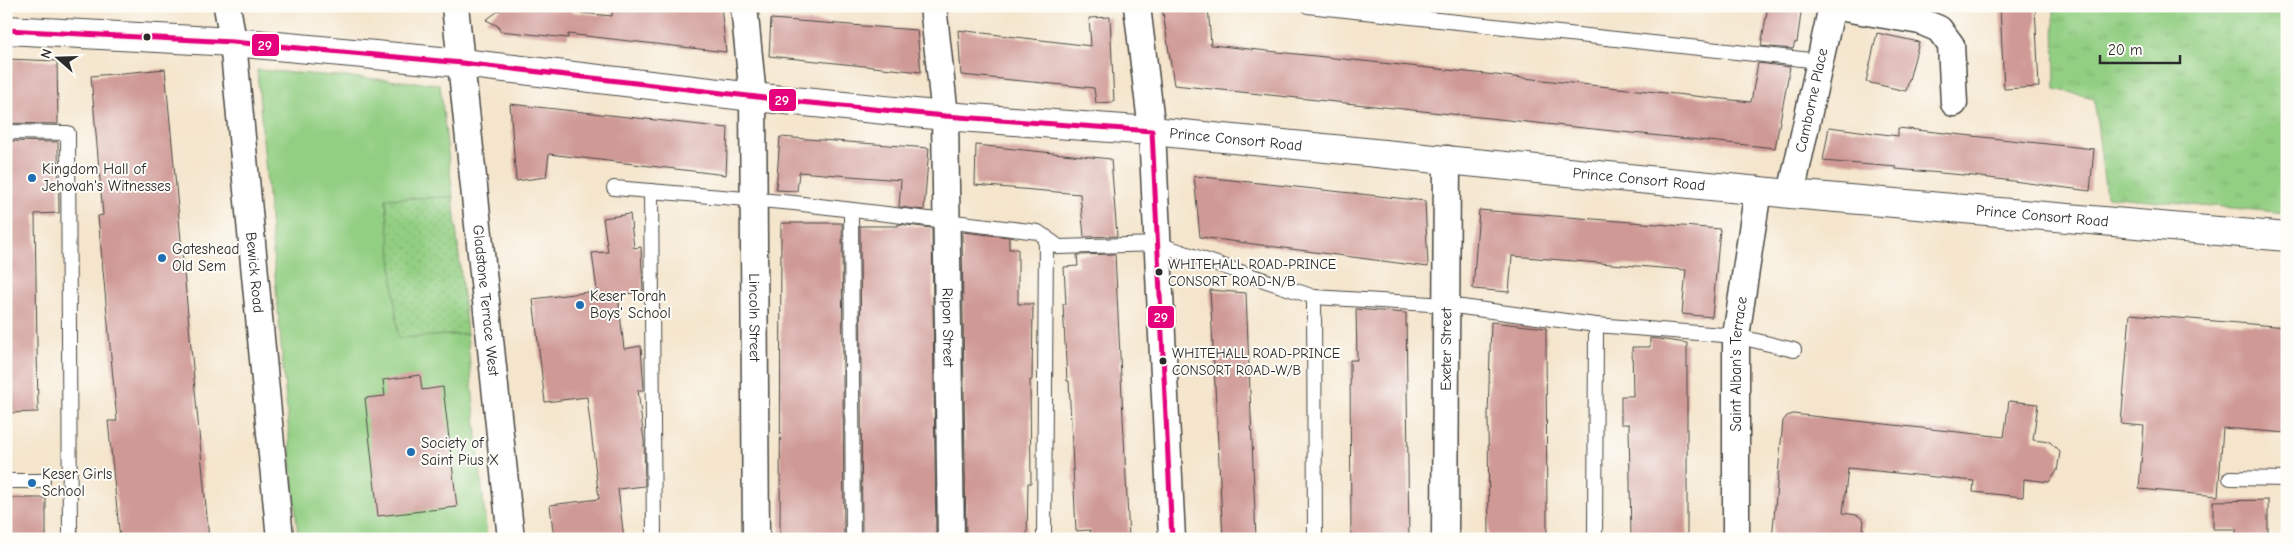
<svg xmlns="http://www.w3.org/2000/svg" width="2293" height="545" font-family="'Comic Neue',sans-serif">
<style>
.grass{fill:#93cf83;stroke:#5f7d57}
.park{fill:url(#park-tufts);stroke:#5f7d57}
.garden{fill:url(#garden-dots);stroke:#5f7d57}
.building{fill:#cf9995}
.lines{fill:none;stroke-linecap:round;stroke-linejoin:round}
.lane-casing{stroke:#494743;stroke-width:16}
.street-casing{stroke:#494743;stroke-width:29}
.secondary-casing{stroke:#494743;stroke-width:30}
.lane{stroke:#fff;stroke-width:14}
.street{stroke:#fff;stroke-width:26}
.secondary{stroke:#fff;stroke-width:28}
.bus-1-casing{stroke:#fdfcf7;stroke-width:9}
.bus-1{stroke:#e5007d;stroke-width:5}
.bus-dot{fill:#2b2b2b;stroke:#fdfcf7;stroke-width:2}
.poi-dot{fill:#1f6fb2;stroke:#fdfcf7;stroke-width:2}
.labels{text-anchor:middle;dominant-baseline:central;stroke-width:4;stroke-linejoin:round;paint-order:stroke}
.bus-label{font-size:14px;fill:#2b2b2b;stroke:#fdfcf7;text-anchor:start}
.street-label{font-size:15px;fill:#2b2b2b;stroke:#fdfcf7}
.poi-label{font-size:15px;fill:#2b2b2b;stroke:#fdfcf7;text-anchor:start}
.line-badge{stroke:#fdfcf7;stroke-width:2}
.badge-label{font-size:14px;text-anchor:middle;font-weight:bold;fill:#fff}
</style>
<defs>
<pattern id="park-tufts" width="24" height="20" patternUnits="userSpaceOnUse" patternTransform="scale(1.25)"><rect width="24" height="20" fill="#93cf83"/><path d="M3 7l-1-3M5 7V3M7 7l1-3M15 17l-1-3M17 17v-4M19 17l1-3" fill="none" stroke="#7fb271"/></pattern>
<pattern id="garden-dots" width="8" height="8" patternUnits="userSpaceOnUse" patternTransform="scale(1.25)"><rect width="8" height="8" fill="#93cf83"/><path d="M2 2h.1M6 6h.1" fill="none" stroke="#7fb271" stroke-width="1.8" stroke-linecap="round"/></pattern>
</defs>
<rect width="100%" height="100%" fill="#fdfcf7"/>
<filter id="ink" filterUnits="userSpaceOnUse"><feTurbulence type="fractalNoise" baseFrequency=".02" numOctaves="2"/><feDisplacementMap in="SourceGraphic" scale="10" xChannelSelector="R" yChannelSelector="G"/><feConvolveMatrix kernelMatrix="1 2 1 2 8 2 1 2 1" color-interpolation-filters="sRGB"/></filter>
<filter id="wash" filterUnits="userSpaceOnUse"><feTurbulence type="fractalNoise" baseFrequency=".0096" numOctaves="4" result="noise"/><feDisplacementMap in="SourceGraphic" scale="20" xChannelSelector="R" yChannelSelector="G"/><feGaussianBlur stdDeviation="1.12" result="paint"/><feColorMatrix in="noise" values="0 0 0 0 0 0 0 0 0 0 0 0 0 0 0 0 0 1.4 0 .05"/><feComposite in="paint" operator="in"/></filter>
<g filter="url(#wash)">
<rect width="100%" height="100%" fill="#f4e5cc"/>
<!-- grass -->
<polygon class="grass" points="257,70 440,84 453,197 386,199 399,338 467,334 487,539 298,539"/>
<!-- park -->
<polygon class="park" points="2054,6 2287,6 2287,213 2106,196 2094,98 2055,89"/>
<!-- garden -->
<polygon class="garden" points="453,197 467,334 398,338 386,199"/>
<g id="blocks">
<!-- building -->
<g class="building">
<polygon points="505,6 570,6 571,12 612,16 613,6 721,6 726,52 568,34 568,38 500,31 498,26 486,20"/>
<polygon points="1162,6 1208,6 1211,45 1751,102 1758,63 1790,67 1775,148 1174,85"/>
<polygon points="1768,6 1802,6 1797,43 1795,42 1793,49 1761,46"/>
<polygon points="2000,6 2035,6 2039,87 2004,89"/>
<polygon points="1110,17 1114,102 1096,103 1094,88 961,75 958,30 1091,46 1089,18"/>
<polygon points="771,19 917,30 921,72 769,56"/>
<polygon points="1877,33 1919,42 1906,91 1866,82"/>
<polygon points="6,59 57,61 58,124 6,123"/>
<polygon points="165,69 209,539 120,539 108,421 117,421 98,216 103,215 91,76"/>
<polygon points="510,104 728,128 726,175 549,154 546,177 516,181"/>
<polygon points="1829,127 1898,136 1898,128 2094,149 2090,191 1974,176 1896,169 1896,167 1823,161"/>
<polygon points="780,137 929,148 924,210 899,207 901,180 799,172 797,191 776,190"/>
<polygon points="6,141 58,142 59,213 35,214 38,412 6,413"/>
<polygon points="976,145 1111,159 1117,236 1084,237 1080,194 975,185"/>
<polygon points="1194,176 1425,201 1428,267 1200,237"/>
<polygon points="1479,210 1720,229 1712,317 1682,314 1686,270 1512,256 1509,292 1473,289"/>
<polygon points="630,214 634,248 641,247 643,292 618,295 624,349 641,346 644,390 638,390 644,441 645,486 618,489 624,539 554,539 550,505 599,499 587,397 545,402 533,299 597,291 592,253 608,252 603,218"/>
<polygon points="781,223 842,223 844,539 780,539"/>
<polygon points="898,224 932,228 936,539 862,539 860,226 898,226"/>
<polygon points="962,232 1009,237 1009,249 1018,249 1018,304 1033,304 1032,380 1030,380 1031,483 1028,483 1027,539 966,539"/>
<polygon points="1115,254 1129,539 1091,539 1090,530 1076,531 1069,381 1067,381 1063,304 1066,304 1064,267 1078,266 1077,255"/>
<polygon points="1210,290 1246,293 1256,539 1223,539"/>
<polygon points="1356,309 1406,313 1409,539 1351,539 1350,360 1357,360"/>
<polygon points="2130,314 2287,327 2287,433 2223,428 2218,496 2139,489 2144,426 2121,424"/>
<polygon points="1491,322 1546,328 1547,539 1489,539 1488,415"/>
<polygon points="1650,338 1687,343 1687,539 1631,539 1629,424 1621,424 1621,396 1633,396 1632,347 1650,347"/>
<polygon points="420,375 422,390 443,387 457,507 378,516 365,398 385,396 383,380"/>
<polygon points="2009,401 2038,404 2033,440 2050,442 2060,452 2057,471 2049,482 2024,479 2023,497 1973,492 1974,481 1848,468 1843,513 1857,515 1864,520 1862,539 1772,539 1783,421 1787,416 1793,414 2004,437"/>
<rect x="6" y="498" width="40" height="41"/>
<polygon points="2268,500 2268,539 2236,539 2236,529 2213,529 2213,501"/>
</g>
</g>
</g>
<g filter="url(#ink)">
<use href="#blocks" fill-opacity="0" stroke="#494743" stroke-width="1"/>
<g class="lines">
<!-- lane casing -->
<g class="lane-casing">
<g id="lane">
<polyline points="1308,6 1820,61"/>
<polyline points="6,132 68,133 70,539"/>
<polyline points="614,188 794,203 1038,232 1059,247 1158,244 1314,297 1447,305 1596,325 1736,336 1794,350"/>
<polyline points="651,191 654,539"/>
<polyline points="851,210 853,539"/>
<polyline points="1314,297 1315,539"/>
<polyline points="2230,478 2287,479"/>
<polyline points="6,481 43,481"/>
<polyline points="1044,539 1046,237"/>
<polyline points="1595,539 1596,325"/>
</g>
</g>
<!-- street casing -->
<g class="street-casing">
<g id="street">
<path id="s1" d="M227,6L233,42L280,539"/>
<path id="s2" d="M455,6L511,539"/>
<path id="s3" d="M744,6L753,97L756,539"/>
<path id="s4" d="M933,6L945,116L951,539"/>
<polyline points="1137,6 1152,131 1172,539"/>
<polyline points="1832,6 1920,21 1939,29 1951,45 1954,103"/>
<path id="s5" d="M1791,194L1832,6"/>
<path id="s6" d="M1445,539L1447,159"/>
<path id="s7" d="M1736,539V336L1758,190"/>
</g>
</g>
<!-- secondary casing -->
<g class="secondary-casing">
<g id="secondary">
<path id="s8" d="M6,30L233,42L462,63L753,97L945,116L1152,131L1791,194L2287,237"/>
</g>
</g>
<!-- lane -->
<use href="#lane" class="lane"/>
<!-- street -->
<use href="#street" class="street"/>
<!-- secondary -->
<use href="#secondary" class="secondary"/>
<!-- bus-1 casing -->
<g class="bus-1-casing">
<polyline id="bus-1" points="6,30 233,42 462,63 800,102 945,116 1152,131 1172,539"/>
</g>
<!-- bus-1 -->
<use href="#bus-1" class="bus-1"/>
</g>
</g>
<!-- markers -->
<g class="bus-dot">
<circle cx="147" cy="37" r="4.5"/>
<circle cx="1159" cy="272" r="4.5"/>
<circle cx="1163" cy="361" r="4.5"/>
</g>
<g class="poi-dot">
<circle cx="32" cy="178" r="5"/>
<circle cx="162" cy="258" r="5"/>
<circle cx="580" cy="305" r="5"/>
<circle cx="411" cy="452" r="5"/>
<circle cx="32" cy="483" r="5"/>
</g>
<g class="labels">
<!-- bus labels -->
<g class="bus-label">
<text x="1168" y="264">WHITEHALL ROAD-PRINCE<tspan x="1168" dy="17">CONSORT ROAD-N/B</tspan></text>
<text x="1172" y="353">WHITEHALL ROAD-PRINCE<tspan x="1172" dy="17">CONSORT ROAD-W/B</tspan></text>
</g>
<!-- street labels -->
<g class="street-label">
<text stroke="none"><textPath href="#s5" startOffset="96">Camborne Place</textPath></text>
<text stroke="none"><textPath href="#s8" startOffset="1235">Prince Consort Road</textPath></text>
<text stroke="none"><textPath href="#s8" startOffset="1640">Prince Consort Road</textPath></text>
<text stroke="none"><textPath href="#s8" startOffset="2045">Prince Consort Road</textPath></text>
<text stroke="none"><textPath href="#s1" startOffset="268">Bewick Road</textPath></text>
<text stroke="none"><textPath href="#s2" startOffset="296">Gladstone Terrace West</textPath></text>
<text stroke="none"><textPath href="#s3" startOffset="312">Lincoln Street</textPath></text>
<text stroke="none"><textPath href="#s4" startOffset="322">Ripon Street</textPath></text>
<text stroke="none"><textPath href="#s6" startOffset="190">Exeter Street</textPath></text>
<text stroke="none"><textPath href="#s7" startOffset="175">Saint Alban's Terrace</textPath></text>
</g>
<!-- poi labels -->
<g class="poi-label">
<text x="42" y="169">Kingdom Hall of<tspan x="42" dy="17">Jehovah's Witnesses</tspan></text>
<text x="172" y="249">Gateshead<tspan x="172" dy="17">Old Sem</tspan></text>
<text x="590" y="296">Keser Torah<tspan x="590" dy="17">Boys' School</tspan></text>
<text x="421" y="443">Society of<tspan x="421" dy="17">Saint Pius X</tspan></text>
<text x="42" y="474">Keser Girls<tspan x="42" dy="17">School</tspan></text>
</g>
</g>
<g class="line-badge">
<rect x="251" y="33" width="29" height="24" rx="5" fill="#e5007d"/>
<rect x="768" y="88" width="29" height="24" rx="5" fill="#e5007d"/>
<rect x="1147" y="305" width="28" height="24" rx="5" fill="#e5007d"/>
</g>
<g class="badge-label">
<text x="265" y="50">29</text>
<text x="782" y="105">29</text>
<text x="1161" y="322">29</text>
</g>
<!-- margin -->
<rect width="2293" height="545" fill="none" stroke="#fdfcf7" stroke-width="25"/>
<!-- north arrow -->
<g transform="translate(58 58) rotate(290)" stroke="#fdfcf7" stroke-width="4" paint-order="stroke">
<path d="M0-4L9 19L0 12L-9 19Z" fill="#2b2b2b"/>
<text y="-8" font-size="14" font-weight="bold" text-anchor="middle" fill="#2b2b2b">N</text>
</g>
<!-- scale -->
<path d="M2100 55v8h80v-8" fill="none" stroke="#2b2b2b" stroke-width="2.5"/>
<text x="2108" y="55" font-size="15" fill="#2b2b2b" stroke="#fdfcf7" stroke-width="4" paint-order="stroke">20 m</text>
</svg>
